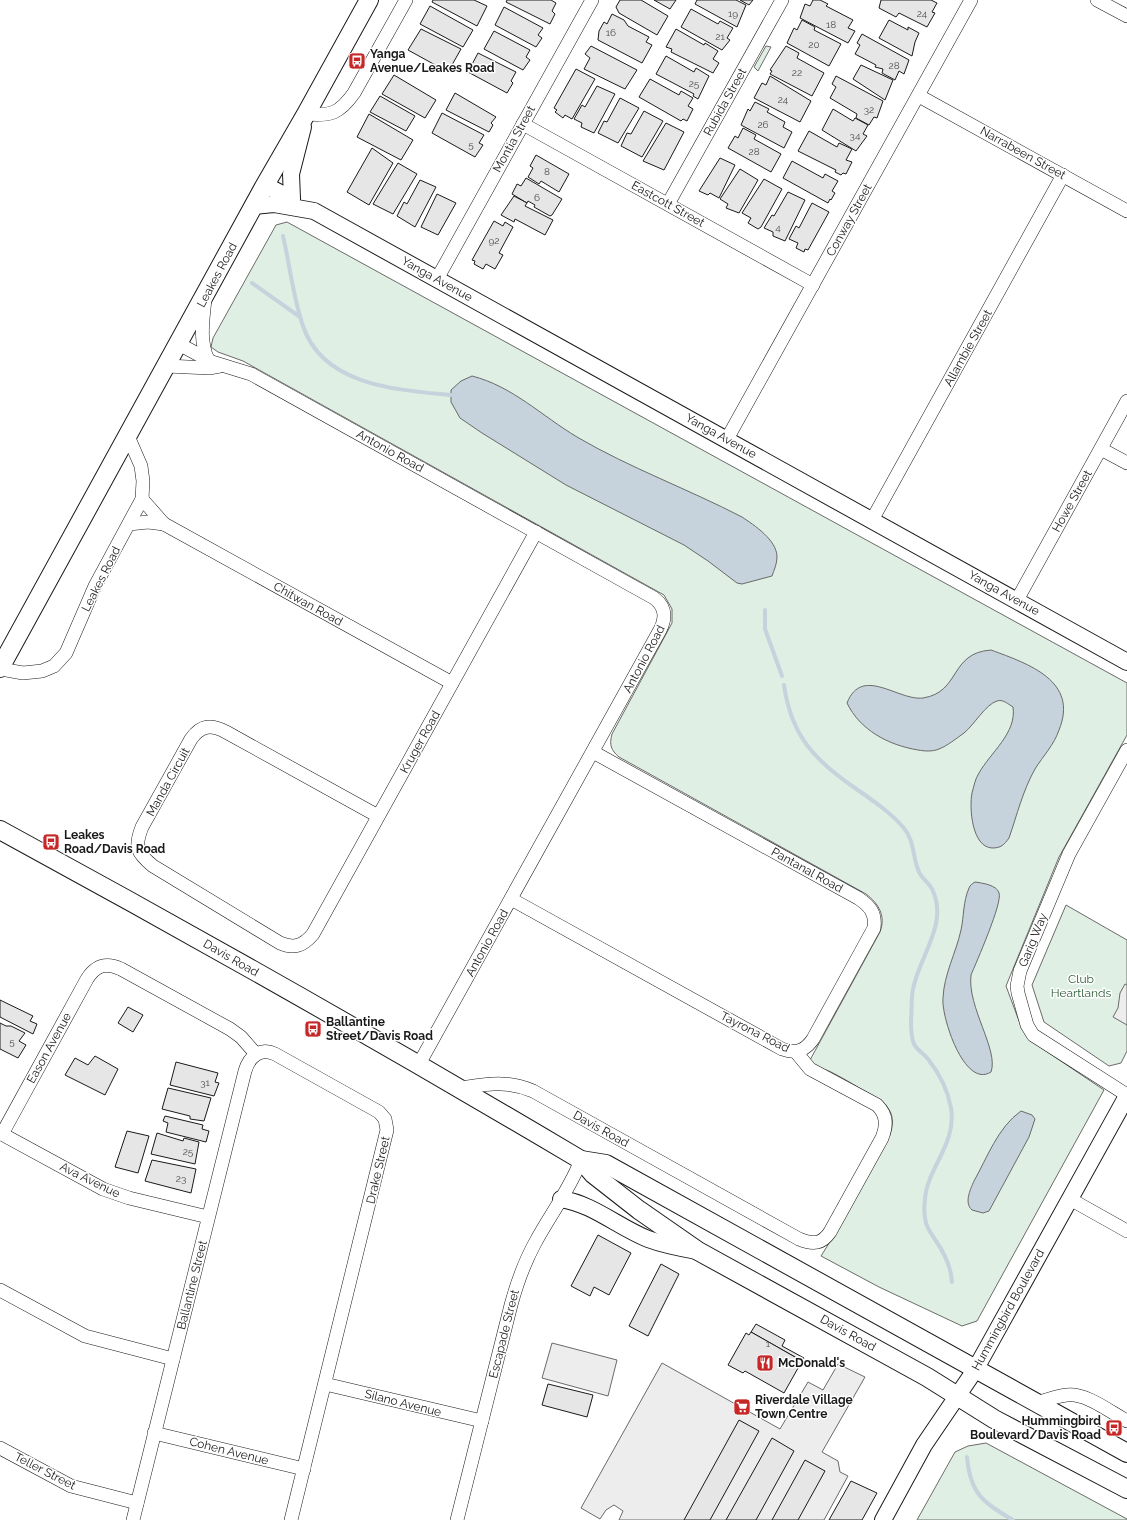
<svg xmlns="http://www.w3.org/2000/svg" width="1127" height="1520" font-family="Raleway,sans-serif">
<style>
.green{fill:#e0efe3;stroke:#6a6a6a}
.parking{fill:#ededed;stroke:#6a6a6a}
.water{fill:#c6d2dc;stroke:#6a6a6a}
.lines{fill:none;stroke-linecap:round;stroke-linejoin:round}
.stream{stroke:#c6d2dc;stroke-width:4}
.building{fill:#e6e6e6;stroke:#1a1a1a}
.minor-casing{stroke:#1a1a1a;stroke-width:14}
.tertiary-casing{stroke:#1a1a1a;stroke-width:18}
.secondary-casing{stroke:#1a1a1a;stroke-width:20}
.minor{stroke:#fff;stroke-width:13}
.tertiary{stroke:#fff;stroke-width:16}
.secondary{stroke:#fff;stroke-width:18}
.labels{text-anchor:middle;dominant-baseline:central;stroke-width:3;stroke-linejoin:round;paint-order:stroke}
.number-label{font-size:10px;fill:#4d4d4d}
.poi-label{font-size:12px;font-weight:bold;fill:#1a1a1a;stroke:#fff;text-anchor:start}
.street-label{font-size:12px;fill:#1a1a1a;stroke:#fff}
.park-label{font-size:12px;fill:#2b5a34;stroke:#fff}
</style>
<rect width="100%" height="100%" fill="#fff"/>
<!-- green -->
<g class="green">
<polygon points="766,46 771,47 758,71 754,67"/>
<path d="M287,222L1127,683V735L1059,857L1006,986L1022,1029L1034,1043L1104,1090L977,1321L962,1326L879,1287L821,1256L836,1232L890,1135C899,1109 882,1100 861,1089C851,1083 841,1077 831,1072C821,1067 819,1071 810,1060L880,932C886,916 879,904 866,894L619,757C611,750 609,745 612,734L672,623V609L664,595L243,361L218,352L211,347L213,338L276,225Z"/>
<polygon points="1066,905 1127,940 1127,1051 1121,1063 1109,1066 1044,1022 1032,985"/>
<polygon points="986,1443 1127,1519 1127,1520 917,1520 955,1452 968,1446"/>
</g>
<!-- parking -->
<g class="parking">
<polygon points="1125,984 1127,985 1127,1025 1113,1017 1118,1008 1120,993"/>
<polygon points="552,1343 617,1360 608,1396 542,1378"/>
<polygon points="662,1363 780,1429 808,1382 823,1390 838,1364 865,1377 822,1452 838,1461 840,1472 848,1476 824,1520 619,1520 623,1511 614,1505 606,1510 600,1519 581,1508"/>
</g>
<!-- water -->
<g class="water">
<path d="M472,376C512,386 542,416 577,437C630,468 688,489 742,517C754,525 777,540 777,557C777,564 774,570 772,576L742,584L737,583L708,561L684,545L566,485L482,433L460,418L451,402V390L461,381Z"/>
<path d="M991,650C1029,664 1079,681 1059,730C1054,745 1043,756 1035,769C1023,790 1017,815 1009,838C1004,845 1001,848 992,848C972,847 969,808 972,793C974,786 975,779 979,773C990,753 1017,733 1013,707C1008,704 1003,699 997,701C986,704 974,725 964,733C957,738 947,746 939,749C932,752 924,751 918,750C888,745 860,730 847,703C862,665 898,701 923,698C961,692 949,653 991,650Z"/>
<path d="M975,882C982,883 997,885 999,893C1003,902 976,963 971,975C967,1007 999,1050 991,1072C964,1089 941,1016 943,998C944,974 956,953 961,930C964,916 963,902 969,888C970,885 972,884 975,882Z"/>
<path d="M1021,1111L1032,1115L1035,1119L1029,1137L989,1211L983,1213L972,1210C964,1203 970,1190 974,1181C987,1158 998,1127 1021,1111Z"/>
</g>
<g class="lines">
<!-- stream -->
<g class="stream">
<path d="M283,236C290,266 293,297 303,326C323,386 398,390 451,395"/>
<polyline points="252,283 300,317"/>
<polyline points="765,610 765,629 782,676"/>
<path d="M784,685C791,735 814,760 855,788C872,800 890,812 903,827C915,841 912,856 919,872C922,879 930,883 933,891C948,925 919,957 913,989C911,999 912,1010 911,1020C911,1027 911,1038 914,1044C917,1050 924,1054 928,1059C939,1073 948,1091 951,1108C957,1144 927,1168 925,1199C924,1207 924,1216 926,1223C928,1230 933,1236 936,1241C945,1254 951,1267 952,1282"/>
<path d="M967,1457C970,1493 983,1503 1013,1520"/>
</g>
</g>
<!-- building -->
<g class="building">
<polygon points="433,0 474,0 487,6 477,26 432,2"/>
<polygon points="507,0 551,0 556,3 552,11 555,14 550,24 506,2"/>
<polygon points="620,0 641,0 668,16 657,35 619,13 616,7"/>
<polygon points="654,0 676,0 670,9"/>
<polygon points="697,0 736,0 746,5 737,27 695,4"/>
<polygon points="740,0 753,0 749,5"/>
<polygon points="813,0 820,0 828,4 826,6 853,20 848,28 855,31 848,43 800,18 805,4 810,6"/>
<polygon points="881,0 931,0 937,3 932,12 935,13 927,27 899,13 896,17 879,8"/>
<polygon points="430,6 473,30 463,47 420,24"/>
<polygon points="504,7 543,28 538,35 542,38 536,47 495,25"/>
<polygon points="691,9 718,24 720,21 733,28 727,38 730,40 722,50 681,27"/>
<polygon points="612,14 624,20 628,26 649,37 646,42 652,45 642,63 598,40 599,31 604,22 607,24"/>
<polygon points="802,20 815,27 814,30 841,44 829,66 787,43 794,28 797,30"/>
<polygon points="889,20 908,30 908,27 919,33 915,42 912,56 879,38"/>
<polygon points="421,29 461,49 448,72 408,50"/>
<polygon points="676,29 704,45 705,43 718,51 713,59 719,63 713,73 671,52 672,49 666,47"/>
<polygon points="494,31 530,50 526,57 530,60 523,70 484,49"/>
<polygon points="862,34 909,60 904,74 899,71 895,80 882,73 883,69 875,67 876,65 855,54 860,45 857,43"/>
<polygon points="591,46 637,70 625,89 584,69 590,58 585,54"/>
<polygon points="786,46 799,53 797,58 824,73 812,96 770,74 772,71 770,70"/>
<polygon points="478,53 516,72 511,81 513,83 507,93 468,72"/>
<polygon points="666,56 694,72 696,68 709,76 698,99 693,96 694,94 656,74"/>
<polygon points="861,65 893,80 885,100 853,79"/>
<polygon points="576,69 595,79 572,119 565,115 563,118 555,112 557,110 554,108"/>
<polygon points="394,75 436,100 425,118 382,94"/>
<polygon points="770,76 811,101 800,122 754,98 762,83 766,85"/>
<polygon points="836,76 883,101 877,118 874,117 869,125 856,118 857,114 830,98 836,87 832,84"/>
<polygon points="650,79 679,95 681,91 693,98 688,106 693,109 687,121 683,119 681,121 639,97"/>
<polygon points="597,86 615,94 594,133 581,127 582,123 574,119 582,105 585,107"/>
<polygon points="455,93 496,117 491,123 493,125 489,132 446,110"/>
<polygon points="380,96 415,116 406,131 370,112"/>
<polygon points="620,98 639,108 618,143 598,133 604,121 607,122"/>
<polygon points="755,102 769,109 767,112 785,122 783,127 792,132 784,148 741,125 748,109 750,111"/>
<polygon points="833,109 853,121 855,118 868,125 863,134 867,136 856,151 822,130"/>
<polygon points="644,111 663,121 642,157 621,146 627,133 631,134"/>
<polygon points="442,113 484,135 479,143 483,145 475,157 432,133"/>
<polygon points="369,114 413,140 401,160 357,137"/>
<polygon points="666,123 684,132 664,170 643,161"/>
<polygon points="743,128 756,135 754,139 781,154 771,172 728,148 735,136 738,138"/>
<polygon points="809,131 837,147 839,143 852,149 846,160 852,162 846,174 843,173 841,175 835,172 836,170 798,151"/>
<polygon points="372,148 393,163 369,205 347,192"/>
<polygon points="536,155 569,174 559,192 541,181 539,184 528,177 533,168 530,166"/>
<polygon points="720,158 735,165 719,198 710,193 708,195 699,191"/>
<polygon points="792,161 823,178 825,174 838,181 832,191 835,193 831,200 830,199 828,203 783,178"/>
<polygon points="398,163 417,174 393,214 373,204"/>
<polygon points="740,169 758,180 739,213 726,208 728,204 720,199"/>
<polygon points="526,178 562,199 552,215 550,216 534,207 535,205 528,201 527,203 512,194 517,184 521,186"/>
<polygon points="764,179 782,189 761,227 758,229 748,223 751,218 742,213"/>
<polygon points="420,180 436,187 415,227 397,216 404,202 407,204"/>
<polygon points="788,192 805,200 785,241 773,236 773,232 764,228 772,215 774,216"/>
<polygon points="437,194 456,203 438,235 421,227"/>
<polygon points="514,196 527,203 525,206 553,220 545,235 515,219 514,222 501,215"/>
<polygon points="812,203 829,212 808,250 805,249 804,252 796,248 798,243 789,239 796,226 799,228"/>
<polygon points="494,221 503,226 505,222 513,227 499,253 503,255 495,269 486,264 483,269 474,264 475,261 472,260"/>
<polygon points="0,1000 33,1016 30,1021 37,1024 33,1034 0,1017"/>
<polygon points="128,1007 143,1015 133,1032 118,1023"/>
<polygon points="0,1023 6,1026 11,1026 25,1033 19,1041 26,1045 18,1058 0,1049"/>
<polygon points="95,1056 118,1069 105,1095 65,1075 75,1058 88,1065"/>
<polygon points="176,1062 218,1073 215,1082 219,1083 214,1096 170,1085"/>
<polygon points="168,1088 211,1098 204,1121 190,1119 190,1116 162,1109"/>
<polygon points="165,1116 203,1125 202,1129 209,1131 206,1142 166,1132 168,1123 163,1121"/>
<polygon points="127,1131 149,1136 138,1173 115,1167"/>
<polygon points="157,1133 183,1141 184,1138 199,1142 195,1164 151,1154"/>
<polygon points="152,1160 196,1169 191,1193 145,1181"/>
<polygon points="598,1235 631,1253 609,1295 594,1287 590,1296 571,1286"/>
<polygon points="661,1264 679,1274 648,1336 629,1326"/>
<polygon points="756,1324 785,1340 782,1346 804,1358 802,1361 751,1332"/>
<polygon points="751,1332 802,1361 784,1393 745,1371 743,1373 728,1365 746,1333 749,1335"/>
<polygon points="548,1384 593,1395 587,1417 542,1405"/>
<polygon points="739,1420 759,1431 710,1520 684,1520"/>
<polygon points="772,1438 794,1451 756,1520 726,1520"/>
<polygon points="805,1460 825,1471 798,1520 772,1520"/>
<polygon points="851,1481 877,1493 862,1520 829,1520"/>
</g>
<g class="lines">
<!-- minor casing -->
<g class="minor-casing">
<g id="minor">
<polyline points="1097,0 1127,16"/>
<polyline points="919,96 1127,211"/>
<path d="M306,114C331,116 339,114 354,93L406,0"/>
<polyline points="523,124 813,285"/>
<polyline points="668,204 782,0"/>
<polyline points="437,279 592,0"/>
<path d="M205,299C203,320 199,340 208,360"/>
<path d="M179,344L212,362L251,374L654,598C666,607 666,618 660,630L419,1064"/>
<polyline points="167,366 209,368 220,366"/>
<polyline points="727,439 971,0"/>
<polyline points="1101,449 1127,463"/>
<polyline points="142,499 164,524 452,683"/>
<polyline points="872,520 1063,175"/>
<polyline points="129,524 148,522 164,524"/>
<polyline points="1017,600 1127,401"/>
<polyline points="0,669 23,673 42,671 54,666 66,653 95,586 142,499 143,481 141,466 128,436"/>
<polyline points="1127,750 1069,854 1020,971 1017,986 1018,993 1027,1025 1033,1035 1127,1095"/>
<path d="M378,816L226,732C211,724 201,725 191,739L142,827C134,847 137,853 153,866L280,943C294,949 303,946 313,934L536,532"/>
<path d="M511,899L782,1049C796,1054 805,1051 813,1039L874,928C876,913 870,906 858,898L593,752"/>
<path d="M461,1088C489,1084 507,1080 533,1091L799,1239C813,1245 822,1244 830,1232L882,1138C887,1125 887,1115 877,1105L810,1069L796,1052"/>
<polyline points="0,1133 103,1189 129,1198 208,1217"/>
<path d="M2,1134L87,979C96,965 106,962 121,969L230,1029L241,1037L256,1054"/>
<polyline points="1070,1199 1127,1231"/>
<polyline points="0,1290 85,1336 173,1359"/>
<polyline points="325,1384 482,1421"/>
<path d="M1037,1403C1046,1400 1057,1396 1067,1395C1087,1393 1110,1412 1127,1421"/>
<polyline points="154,1433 304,1469"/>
<polyline points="0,1448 71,1486 137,1503"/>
<path d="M133,1520L245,1071C249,1057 260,1047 275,1054L379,1112L385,1119L387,1130L291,1520"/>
<path d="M457,1520L511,1305C517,1283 524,1263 535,1243C550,1215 570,1189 581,1160"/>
</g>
</g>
<!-- tertiary casing -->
<g class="tertiary-casing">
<g id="tertiary">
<polyline points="265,185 292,199"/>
<polyline points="292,199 291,174 303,127"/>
<polyline points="253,206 274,204 314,211 1127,662"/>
<path d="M561,1199C593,1204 618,1227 648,1239C664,1245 680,1248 697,1251"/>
<polyline points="883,1520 924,1445 975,1370 1127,1096"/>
</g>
</g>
<!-- secondary casing -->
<g class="secondary-casing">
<g id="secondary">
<polyline points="0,668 265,185 306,114 369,0"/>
<path d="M0,830C195,936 389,1046 581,1160L593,1174L639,1210L698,1251L927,1377L994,1419L1127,1489"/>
<polyline points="581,1160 606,1164 1127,1453"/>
</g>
</g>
<!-- minor -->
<use href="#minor" class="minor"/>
<!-- tertiary -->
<use href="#tertiary" class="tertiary"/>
<!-- secondary -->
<use href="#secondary" class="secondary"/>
</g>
<!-- icons -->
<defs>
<g id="bus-square" transform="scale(0.9)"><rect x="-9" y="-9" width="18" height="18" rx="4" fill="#c62828" stroke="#fff"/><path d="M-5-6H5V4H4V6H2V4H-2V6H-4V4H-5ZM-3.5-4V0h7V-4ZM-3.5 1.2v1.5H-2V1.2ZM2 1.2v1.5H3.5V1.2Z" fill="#fff"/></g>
<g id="restaurant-square" transform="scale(0.9)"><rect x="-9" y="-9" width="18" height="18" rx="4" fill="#c62828" stroke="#fff"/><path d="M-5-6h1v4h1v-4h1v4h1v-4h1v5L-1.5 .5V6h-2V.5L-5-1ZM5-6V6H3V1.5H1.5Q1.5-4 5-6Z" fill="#fff"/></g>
<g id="supermarket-square" transform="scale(0.9)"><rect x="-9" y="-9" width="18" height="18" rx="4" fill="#c62828" stroke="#fff"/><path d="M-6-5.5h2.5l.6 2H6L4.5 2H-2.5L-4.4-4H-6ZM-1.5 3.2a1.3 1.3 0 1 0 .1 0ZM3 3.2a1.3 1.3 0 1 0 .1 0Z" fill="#fff"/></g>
</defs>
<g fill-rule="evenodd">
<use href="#bus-square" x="357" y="61"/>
<use href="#bus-square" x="51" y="842"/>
<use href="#bus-square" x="313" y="1029"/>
<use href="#restaurant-square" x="765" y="1363"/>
<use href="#supermarket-square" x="742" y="1407"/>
<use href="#bus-square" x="1114" y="1428"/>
</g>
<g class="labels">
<!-- number labels -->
<g class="number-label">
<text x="733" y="13">19</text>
<text x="922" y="13">24</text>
<text x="831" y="24">18</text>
<text x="611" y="32">16</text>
<text x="720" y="36">21</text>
<text x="814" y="44">20</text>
<text x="894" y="65">28</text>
<text x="797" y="72">22</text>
<text x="694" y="83">25</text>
<text x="783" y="99">24</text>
<text x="869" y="109">32</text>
<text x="763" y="124">26</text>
<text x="855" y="135">34</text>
<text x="471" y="144">5</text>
<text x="754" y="151">28</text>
<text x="547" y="171">8</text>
<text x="537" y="197">6</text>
<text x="778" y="227">4</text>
<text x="494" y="240">92</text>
<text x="12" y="1041">5</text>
<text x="205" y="1082">31</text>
<text x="188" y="1151">25</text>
<text x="181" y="1178">23</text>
<text x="768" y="1343">1</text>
</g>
<!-- poi labels -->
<g class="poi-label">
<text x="370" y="54">Yanga<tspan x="370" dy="14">Avenue/Leakes Road</tspan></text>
<text x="64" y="835">Leakes<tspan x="64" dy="14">Road/Davis Road</tspan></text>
<text x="326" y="1022">Ballantine<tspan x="326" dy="14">Street/Davis Road</tspan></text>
<text x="778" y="1363">McDonald's</text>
<text x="755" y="1400">Riverdale Village<tspan x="755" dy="14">Town Centre</tspan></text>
<text x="1101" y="1421" text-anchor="end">Hummingbird<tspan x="1101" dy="14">Boulevard/Davis Road</tspan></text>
</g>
<!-- street labels -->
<g class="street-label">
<text transform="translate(725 102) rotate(-61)">Rubida Street</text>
<text transform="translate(514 139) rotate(-61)">Montia Street</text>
<text transform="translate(1023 153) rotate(29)">Narrabeen Street</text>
<text transform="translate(668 204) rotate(29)">Eastcott Street</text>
<text transform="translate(849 220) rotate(-61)">Conway Street</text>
<text transform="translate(217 275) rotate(-62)">Leakes Road</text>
<text transform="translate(437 279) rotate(29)">Yanga Avenue</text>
<text transform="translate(968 348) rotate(-61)">Allambie Street</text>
<text transform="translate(721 436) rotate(29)">Yanga Avenue</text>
<text transform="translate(390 451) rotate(29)">Antonio Road</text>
<text transform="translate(1072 501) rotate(-61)">Howe Street</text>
<text transform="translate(101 579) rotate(-63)">Leakes Road</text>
<text transform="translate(1004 593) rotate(29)">Yanga Avenue</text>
<text transform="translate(308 604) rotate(29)">Chitwan Road</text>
<text transform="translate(644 659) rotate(-62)">Antonio Road</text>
<text transform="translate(420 742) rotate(-61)">Kruger Road</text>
<text transform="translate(168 782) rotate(-61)">Manda Circuit</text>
<text transform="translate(807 870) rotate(29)">Pantanal Road</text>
<text transform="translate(1033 940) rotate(-68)">Garig Way</text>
<text transform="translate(487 943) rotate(-61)">Antonio Road</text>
<text transform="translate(231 958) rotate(30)">Davis Road</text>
<text transform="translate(755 1032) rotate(27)">Tayrona Road</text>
<text transform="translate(49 1048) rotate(-61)">Eason Avenue</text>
<text transform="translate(601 1129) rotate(29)">Davis Road</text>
<text transform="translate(378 1170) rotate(-77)">Drake Street</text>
<text transform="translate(90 1180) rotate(26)">Ava Avenue</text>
<text transform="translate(192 1285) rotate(-76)">Ballantine Street</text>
<text transform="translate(1008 1310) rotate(-61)">Hummingbird Boulevard</text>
<text transform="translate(848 1333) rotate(29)">Davis Road</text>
<text transform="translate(504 1334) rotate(-76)">Escapade Street</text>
<text transform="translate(403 1403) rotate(14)">Silano Avenue</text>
<text transform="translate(229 1451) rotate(14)">Cohen Avenue</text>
<text transform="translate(45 1471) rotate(27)">Teller Street</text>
</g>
<!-- park labels -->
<g class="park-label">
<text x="1081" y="979">Club<tspan x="1081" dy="14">Heartlands</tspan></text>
</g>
</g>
</svg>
